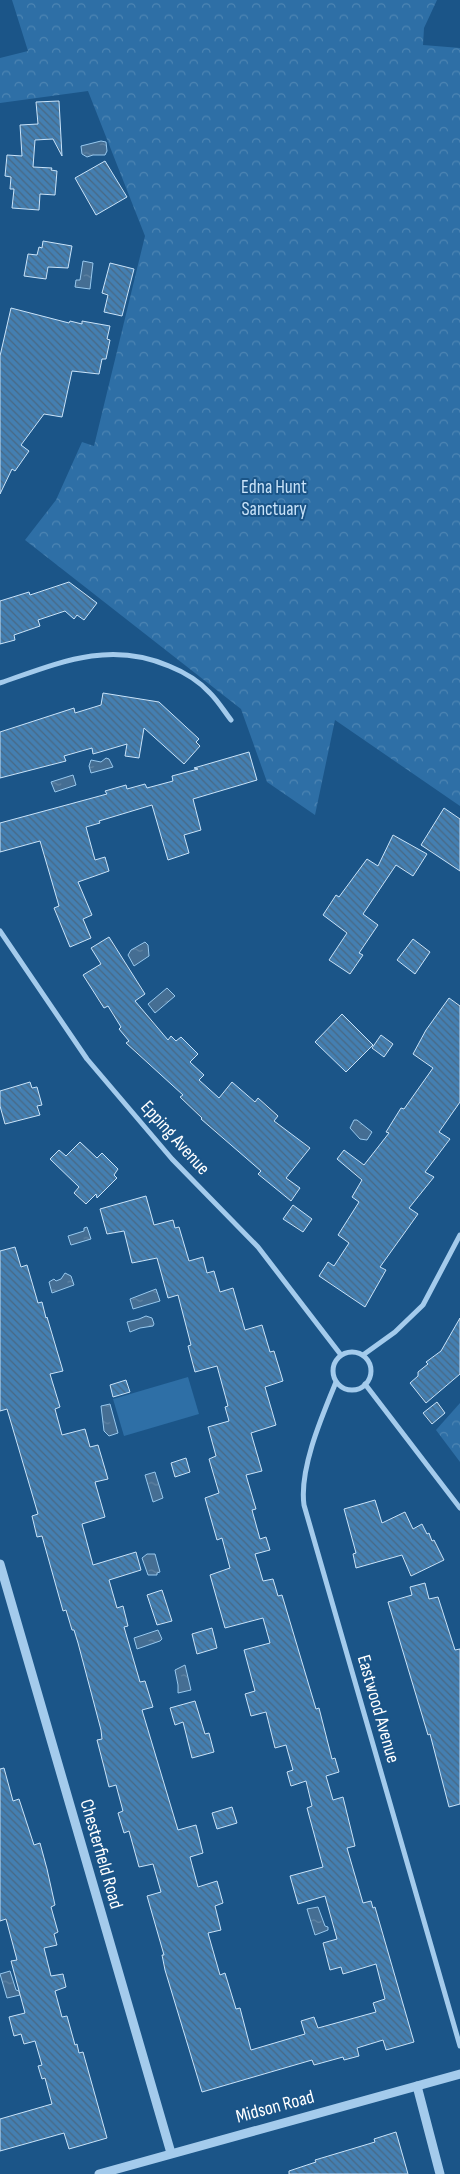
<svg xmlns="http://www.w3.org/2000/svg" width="460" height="2174" font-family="'Sofia Sans Condensed',sans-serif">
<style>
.forest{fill:url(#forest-crowns)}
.pitch{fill:#2e6fa6}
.water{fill:url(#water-ripples);stroke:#97c8ee}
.building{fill:url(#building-back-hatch);stroke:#c9e3f9}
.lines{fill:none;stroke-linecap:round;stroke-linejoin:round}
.minor{stroke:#a4cbec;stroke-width:5}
.tertiary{stroke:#a4cbec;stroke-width:9}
.labels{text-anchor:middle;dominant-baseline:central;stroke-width:4;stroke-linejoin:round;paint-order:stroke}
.park-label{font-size:19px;fill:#c9e3f9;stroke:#1b5588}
.street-label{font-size:19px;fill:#fff;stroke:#1b5588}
</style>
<defs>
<pattern id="forest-crowns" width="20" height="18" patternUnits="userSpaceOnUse" patternTransform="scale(1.25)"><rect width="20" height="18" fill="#2e6fa6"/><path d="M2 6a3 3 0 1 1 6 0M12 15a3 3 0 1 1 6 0" fill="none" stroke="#4d85b3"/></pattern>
<pattern id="water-ripples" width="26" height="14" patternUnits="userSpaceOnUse" patternTransform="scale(1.25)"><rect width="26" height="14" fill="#456e93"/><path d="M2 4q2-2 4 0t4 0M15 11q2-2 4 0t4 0" fill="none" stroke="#6184a3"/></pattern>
<pattern id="building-back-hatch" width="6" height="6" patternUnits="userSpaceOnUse" patternTransform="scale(1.25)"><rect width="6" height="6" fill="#447fb1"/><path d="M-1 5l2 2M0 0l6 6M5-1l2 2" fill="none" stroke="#486884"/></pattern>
</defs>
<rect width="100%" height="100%" fill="#1b5588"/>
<!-- forest -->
<g class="forest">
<polygon points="12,0 437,0 424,28 423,45 460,48 460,806 335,720 315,815 267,782 241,709 25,540 56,500 82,442 94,446 145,236 88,91 0,103 0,58 28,51"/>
<polygon points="460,1403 460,1462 436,1430"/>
</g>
<!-- pitch -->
<polygon class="pitch" points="188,1377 199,1414 124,1436 113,1399"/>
<!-- water -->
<g class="water">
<polygon points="101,141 106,142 107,151 105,155 93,155 87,157 82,154 81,146"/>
<polygon points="83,261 93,263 90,289 75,287 76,280 80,280"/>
<polygon points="106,758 109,759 113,767 91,773 89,766 91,760 101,762"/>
<polygon points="73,775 76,785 55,792 51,782"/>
<polygon points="145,942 148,945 149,956 134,966 128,955 131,950"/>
<polygon points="167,988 175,996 155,1013 148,1004"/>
<polygon points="354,1120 357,1120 372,1132 367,1140 360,1139 350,1128"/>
<polygon points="87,1227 91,1239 71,1245 68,1236 84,1231 84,1228"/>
<polygon points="65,1273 71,1276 74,1285 52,1293 49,1282 54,1279 56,1281 61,1279"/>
<polygon points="156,1289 160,1301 133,1309 130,1299"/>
<polygon points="146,1316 152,1318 154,1324 153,1326 140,1328 130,1332 127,1322 139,1319"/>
<polygon points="110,1404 118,1433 109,1436 104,1431 101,1406"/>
<polygon points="155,1472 163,1498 153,1502 145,1475"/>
<polygon points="147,1554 155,1554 160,1572 157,1573 157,1575 148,1575 142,1558"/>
<polygon points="158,1630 162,1639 160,1641 137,1649 134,1638"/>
<polygon points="185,1665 191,1690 178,1693 178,1685 175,1670"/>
<polygon points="318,1907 325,1926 328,1927 328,1930 315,1935 307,1909"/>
<polygon points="10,1971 16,1990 19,1991 20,1995 7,1998 0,1974"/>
</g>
<!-- building -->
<g class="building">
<polygon points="59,101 62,156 53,139 35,140 33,167 52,168 51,170 57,171 55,195 40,194 39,210 12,208 14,189 10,189 11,177 5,176 7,155 22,156 20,125 38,124 36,102"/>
<polygon points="105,161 127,197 96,215 75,178"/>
<polygon points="43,241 72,246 68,268 48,267 46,279 24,276 28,254 37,255 39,247 42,248"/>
<polygon points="110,263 134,269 122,316 104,312 108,295 102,293"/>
<polygon points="11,308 69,323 70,321 82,324 82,321 110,326 107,339 110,340 106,359 102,359 99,374 72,371 62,417 44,414 21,445 29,451 15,471 12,469 0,494 0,356"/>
<polygon points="69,582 97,603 84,620 77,615 74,619 65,611 38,620 40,626 14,635 15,640 0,644 0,601 29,592 30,595"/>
<polygon points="103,693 159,702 199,739 196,742 200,746 184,764 144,728 139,758 125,756 127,744 93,754 92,748 64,756 66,761 0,778 0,732 74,708 75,713 101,705"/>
<polygon points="249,752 257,780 193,799 201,830 184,835 189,853 168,860 152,805 99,821 100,823 86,827 95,860 105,857 109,871 78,882 92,915 83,919 91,938 70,947 54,908 59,906 40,841 0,852 0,823 107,794 105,791 126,785 127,789 145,784 147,788 173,781 172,776 198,769 194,768"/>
<polygon points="444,808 460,819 460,871 421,845"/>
<polygon points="393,835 427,854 413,876 396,865 363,914 378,925 359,953 363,955 350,974 329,960 347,933 323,915 336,895 339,897 367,859 378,866"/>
<polygon points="109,937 145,994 135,1001 168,1040 171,1036 176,1041 181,1037 198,1054 190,1062 204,1075 199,1080 219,1098 232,1082 255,1102 258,1098 278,1116 274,1121 310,1148 286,1178 300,1188 291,1201 258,1174 261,1171 201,1119 202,1118 180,1097 183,1095 126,1043 129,1041 119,1029 121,1027 108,1006 104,1008 83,975 101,964 91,948"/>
<polygon points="413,939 430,952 415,974 397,960"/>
<polygon points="449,998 460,1006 460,1102 439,1132 450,1139 425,1172 434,1177 409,1208 418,1214 380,1267 386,1270 365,1307 319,1276 328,1262 334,1266 349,1243 338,1235 359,1202 352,1197 362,1180 337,1159 344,1150 364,1165 389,1133 386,1132 401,1108 404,1109 433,1068 413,1054 426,1030"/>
<polygon points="342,1014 373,1045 346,1072 315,1042"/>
<polygon points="381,1035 393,1044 384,1057 372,1048"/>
<polygon points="30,1082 32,1088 37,1087 42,1105 37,1106 40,1115 5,1124 0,1106 0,1091"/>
<polygon points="80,1142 97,1158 102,1153 118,1169 114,1175 117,1178 97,1198 96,1194 86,1204 74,1193 79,1187 50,1159 59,1150 66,1156"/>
<polygon points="146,1196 154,1225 173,1220 175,1228 179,1227 189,1261 203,1257 207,1273 214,1271 220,1292 233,1288 245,1330 262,1325 270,1352 274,1351 283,1381 265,1387 276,1425 251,1433 262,1471 246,1475 256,1509 252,1510 260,1539 266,1537 270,1550 255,1554 263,1581 273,1579 278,1596 282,1595 316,1709 319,1708 332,1759 335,1758 339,1772 326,1776 333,1800 343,1797 355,1846 347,1848 363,1903 371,1901 373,1908 375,1907 414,2042 386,2050 383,2040 357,2048 359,2056 344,2060 343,2057 314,2065 312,2060 202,2092 165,1970 162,1955 164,1955 147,1896 161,1892 153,1864 139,1867 129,1831 124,1833 118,1813 123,1811 116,1785 109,1787 104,1767 97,1740 102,1739 101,1730 78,1643 74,1630 72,1630 66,1610 63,1611 42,1536 37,1537 32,1516 38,1514 7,1409 0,1411 0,1251 15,1247 21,1267 27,1265 38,1303 42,1302 46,1318 47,1317 63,1371 50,1374 60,1407 55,1409 62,1435 85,1429 90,1447 98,1445 108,1479 95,1482 105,1517 82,1524 93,1565 136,1552 141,1570 109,1580 117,1608 123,1606 128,1626 124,1627 140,1682 145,1681 153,1707 142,1710 178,1830 196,1825 203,1853 190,1857 198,1887 217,1881 223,1903 215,1906 221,1930 208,1933 220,1975 225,1973 236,2009 240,2008 251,2050 305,2034 301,2021 314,2017 318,2028 376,2012 373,2003 385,1999 376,1964 343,1974 341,1967 330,1970 323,1943 337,1939 325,1896 298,1904 290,1876 323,1867 307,1808 312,1806 306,1781 291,1786 287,1772 293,1770 286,1745 275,1748 266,1712 251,1716 245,1694 255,1691 244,1650 270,1643 263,1618 225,1628 210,1575 230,1568 222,1538 217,1540 205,1498 219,1493 209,1459 216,1456 208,1427 229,1421 225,1407 228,1406 217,1366 195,1372 188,1346 191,1345 178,1295 168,1298 157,1258 132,1263 124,1231 107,1234 100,1209"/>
<polygon points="293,1205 312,1219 303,1232 283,1219"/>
<polygon points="460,1318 460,1374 426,1403 410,1383 418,1376 418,1372 428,1364 426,1362 441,1351"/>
<polygon points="126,1380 130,1392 113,1397 110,1385"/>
<polygon points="437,1402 445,1413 432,1424 423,1413"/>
<polygon points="186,1458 190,1472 175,1477 171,1463"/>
<polygon points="375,1500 382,1523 405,1512 413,1529 422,1524 427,1534 429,1533 432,1541 434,1540 444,1560 411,1576 402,1555 356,1568 353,1554 356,1553 344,1509"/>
<polygon points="425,1583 429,1599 438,1597 455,1650 460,1649 460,1804 449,1807 430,1734 428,1735 388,1602 412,1595 410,1587"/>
<polygon points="162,1590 172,1621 157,1625 147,1595"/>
<polygon points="212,1628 217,1648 197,1654 192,1634"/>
<polygon points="195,1701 205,1734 209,1733 214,1752 192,1758 183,1722 175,1725 170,1708"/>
<polygon points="4,1768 13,1801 19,1799 34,1845 40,1843 47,1869 55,1905 51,1907 58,1932 54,1934 57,1945 44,1948 51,1976 63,1974 66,1987 55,1991 62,2017 67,2016 75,2045 77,2044 79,2053 83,2052 107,2138 69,2149 64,2133 0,2151 0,2119 52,2104 45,2078 42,2079 38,2066 42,2065 35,2041 24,2044 21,2034 14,2036 9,2017 25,2013 11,1961 17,1960 6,1919 0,1921 0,1769"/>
<polygon points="232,1807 237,1823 217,1829 212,1813"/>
<polygon points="396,2132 408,2174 289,2174 289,2171 316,2162 315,2160 375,2142 374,2139"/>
</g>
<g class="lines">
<!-- minor -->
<g class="minor">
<path d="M0,683C58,663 109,640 169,666C184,672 199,681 210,693C218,701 224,711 231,720"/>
<polyline points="0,931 87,1059 172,1159 258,1247 341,1355"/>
<circle cx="352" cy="1371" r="19"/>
<polyline points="363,1355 395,1332 423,1305 460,1235"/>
<path d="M336,1382C322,1416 299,1469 304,1505L460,2046"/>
<polyline points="365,1384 460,1508"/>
</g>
<!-- tertiary -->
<g class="tertiary">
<polyline points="0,1564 171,2153"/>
<polyline points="417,2086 440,2174"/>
<polyline points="99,2174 460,2074"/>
</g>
</g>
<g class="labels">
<!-- park labels -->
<g class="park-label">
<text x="274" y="487">Edna Hunt<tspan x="274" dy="22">Sanctuary</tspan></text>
</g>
<!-- street labels -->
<g class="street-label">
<text transform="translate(175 1138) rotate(48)">Epping Avenue</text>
<text transform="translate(378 1709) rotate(74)">Eastwood Avenue</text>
<text transform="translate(101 1854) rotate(74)">Chesterfield Road</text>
<text transform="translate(275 2107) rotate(-15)">Midson Road</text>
</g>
</g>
</svg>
